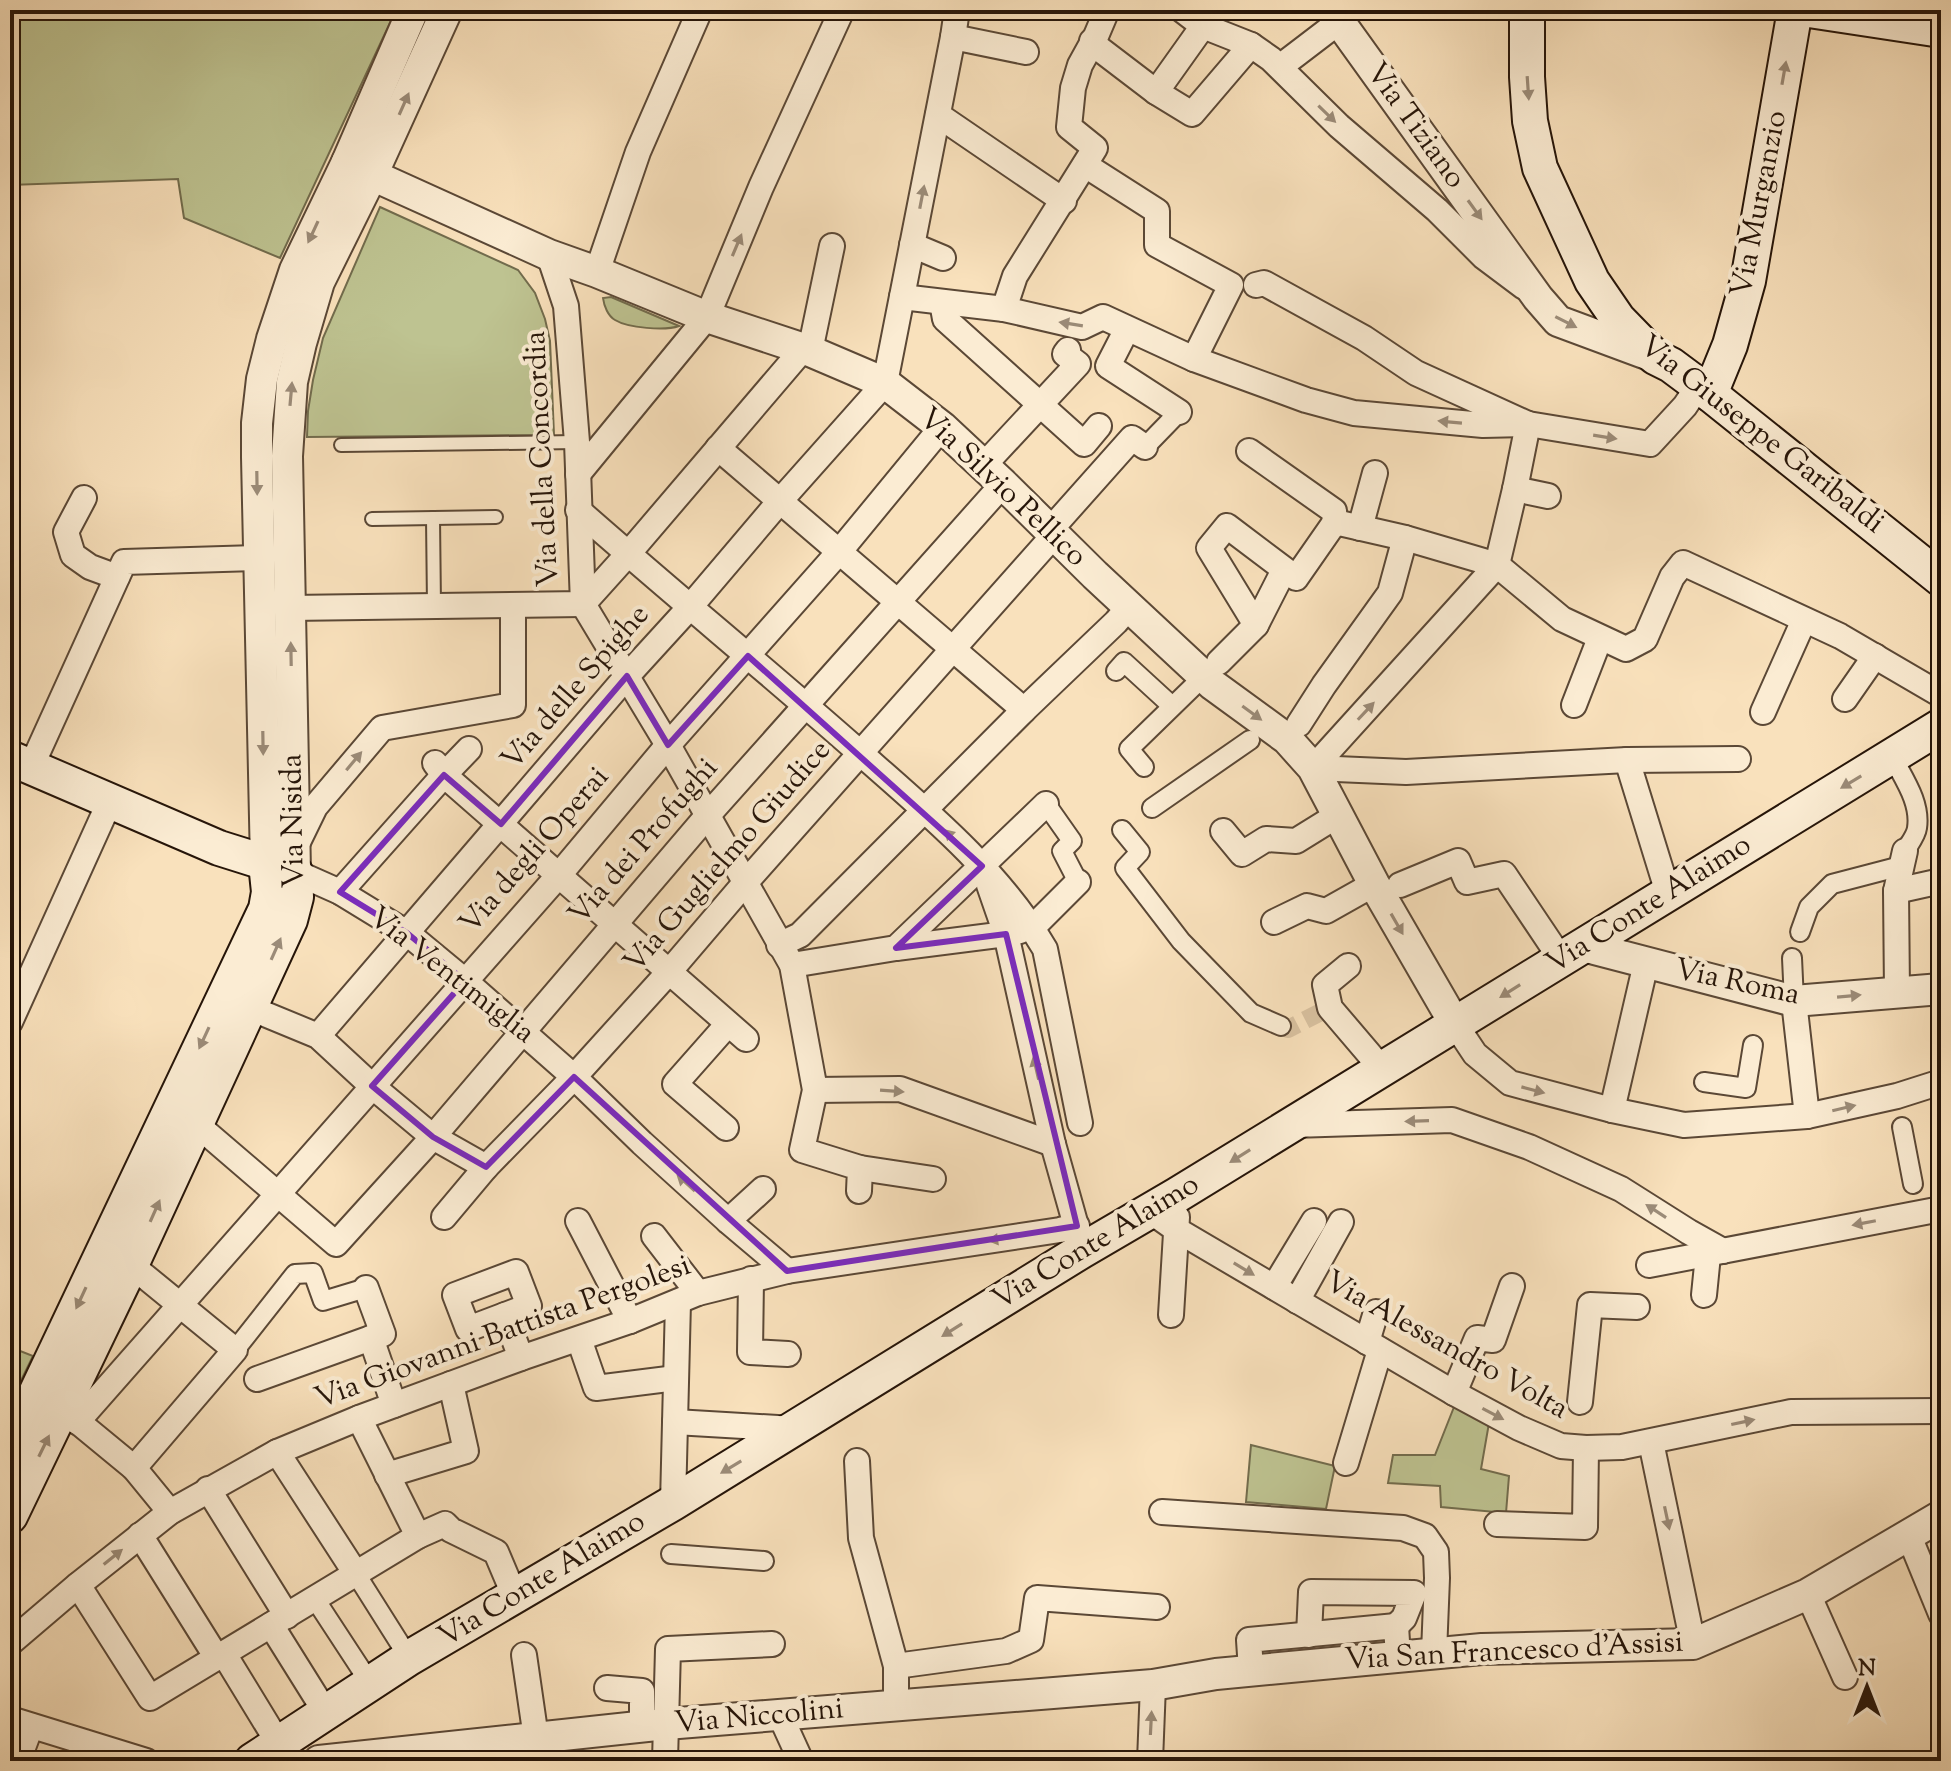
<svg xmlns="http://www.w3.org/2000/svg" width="1951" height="1771" font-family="'Sorts Mill Goudy',serif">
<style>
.green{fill:#bec391;stroke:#726c4d;stroke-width:2}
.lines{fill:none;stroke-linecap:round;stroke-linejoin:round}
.pedestrian-tunnel{stroke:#d9c2a1;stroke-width:18;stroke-dasharray:18 9;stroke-linecap:butt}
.service-casing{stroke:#5b4836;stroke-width:16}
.pedestrian-casing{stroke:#5b4836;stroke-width:22}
.minor-casing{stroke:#5b4836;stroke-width:28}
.tertiary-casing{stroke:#5b4836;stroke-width:34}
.secondary-casing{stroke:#261509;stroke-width:38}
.service{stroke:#fbecd3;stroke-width:12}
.pedestrian{stroke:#fbecd3;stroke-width:18}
.minor{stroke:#fbecd3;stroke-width:24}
.tertiary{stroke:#fbecd3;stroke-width:30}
.secondary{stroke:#fbecd3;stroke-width:34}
.oneway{fill:#9b8b78}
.marked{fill:none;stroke:#7b2cbf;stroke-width:6;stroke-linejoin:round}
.labels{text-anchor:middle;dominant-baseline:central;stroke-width:8;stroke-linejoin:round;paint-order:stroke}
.street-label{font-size:30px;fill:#261509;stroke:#fbecd3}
</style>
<rect width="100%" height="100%" fill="#f9e1bc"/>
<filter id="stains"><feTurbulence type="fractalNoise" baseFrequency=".0025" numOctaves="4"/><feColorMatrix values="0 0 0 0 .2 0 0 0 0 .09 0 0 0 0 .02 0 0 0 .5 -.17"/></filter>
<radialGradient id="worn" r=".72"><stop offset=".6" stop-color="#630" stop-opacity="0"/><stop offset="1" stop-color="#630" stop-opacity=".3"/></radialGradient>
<!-- green -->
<g class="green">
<polygon points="10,10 396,10 280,258 184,218 178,179 10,185"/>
<polygon points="380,207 518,270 535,293 545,319 550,341 554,435 307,437 308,411 313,380 323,338"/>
<path d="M611,297L679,326C665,331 628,328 615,320C608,316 604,306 603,298Z"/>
<polygon points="10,1347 33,1356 10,1403"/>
<polygon points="1454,1407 1489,1423 1481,1469 1509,1476 1506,1513 1441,1507 1440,1486 1388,1483 1393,1455 1435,1455"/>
<polygon points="1251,1445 1335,1466 1326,1509 1246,1502"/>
</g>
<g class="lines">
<!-- pedestrian-tunnel -->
<polyline class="pedestrian-tunnel" points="1281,1026 1288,1029 1321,1012"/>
<!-- service casing -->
<g class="service-casing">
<g id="service">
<polyline points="341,445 577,442"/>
<polyline points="433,518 434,606"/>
<polyline points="372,519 496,517"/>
</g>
</g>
<!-- pedestrian casing -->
<g class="pedestrian-casing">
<g id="pedestrian">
<polyline points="1145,447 1179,412"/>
<polyline points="1116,671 1124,662 1172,706"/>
<path d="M1892,756C1903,778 1921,802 1917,828C1916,836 1909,844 1905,851"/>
<polyline points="1144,767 1129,749 1204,676"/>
<polyline points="1046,804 1072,841 1062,851 1078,882"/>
<polyline points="1152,808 1250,740"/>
<polyline points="1122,830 1140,852 1125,868 1181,941 1251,1013 1281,1026"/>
<polyline points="1800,932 1809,907 1832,884 1901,866"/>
<polyline points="1792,958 1794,1001"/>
<polyline points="1704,1082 1746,1088 1753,1045"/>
<polyline points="1902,1127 1913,1184"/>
<polyline points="235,1350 295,1274 313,1273 323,1301 366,1288"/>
<polyline points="671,1554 764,1561"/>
<polyline points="356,1574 409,1658"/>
<polyline points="315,1599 370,1683"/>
</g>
</g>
<!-- minor casing -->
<g class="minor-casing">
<g id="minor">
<polyline points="1182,10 1203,26 1251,45 1271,59 1339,126 1437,210 1484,257 1524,287"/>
<polyline points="953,37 1026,52"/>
<polyline points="1092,41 1097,47 1156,92 1192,114 1251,45"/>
<polyline points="1285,63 1340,21"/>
<polyline points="1156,92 1203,26"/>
<polyline points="938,115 1064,201"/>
<polyline points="1085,165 1157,211 1157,245 1231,285 1194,359"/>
<polyline points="912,245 943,258"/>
<polyline points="549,255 566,306 577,442 583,604 668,745 792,965 815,1090 802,1150 860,1168 859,1191"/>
<polyline points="597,272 638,152 700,10"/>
<polyline points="1256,285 1264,283 1364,338 1416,373 1528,424 1650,444 1685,406 1699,385"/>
<polyline points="902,297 1004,309 1082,327 1103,317 1194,359 1306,400 1354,413 1483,425 1528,424"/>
<polyline points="942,302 945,319 1084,444 1099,426"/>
<polyline points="1004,309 1015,276 1095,148 1069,127 1073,88 1080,65 1096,36 1107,10"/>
<polyline points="1127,329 1108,366 1179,412"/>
<polyline points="810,351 832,246"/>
<polyline points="718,448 1024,710"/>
<polyline points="1249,451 1334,511 1335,522"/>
<polyline points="984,465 1078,364 1065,354 1068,350"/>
<polyline points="578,474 707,317 761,187 842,10"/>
<polyline points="1515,489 1548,496"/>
<polyline points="84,498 66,532 73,555 90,567 117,577"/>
<path d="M578,510C671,592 766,670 859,752C926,811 999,871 1045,949L1080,1123"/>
<polyline points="1360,528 1375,473"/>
<polyline points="1051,529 1132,438 1145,447"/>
<polyline points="290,608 583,604 628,554 803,349"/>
<polyline points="1256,625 1209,548 1227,526 1296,578 1335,522 1405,538 1497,565 1562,619 1626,649 1645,639 1672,577 1683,563 1840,636 1941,695"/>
<polyline points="1219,662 1256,625 1284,570"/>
<polyline points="1845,699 1875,656"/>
<polyline points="1574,705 1600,638"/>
<polyline points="1763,712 1804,620"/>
<polyline points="1299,724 1324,685 1390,593 1405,538"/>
<polyline points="1627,760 1668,893"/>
<polyline points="435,763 444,775 469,749"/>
<polyline points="31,767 124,562 258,558"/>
<polyline points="1313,768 1406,772 1627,760 1738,759"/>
<polyline points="1313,768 1497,565 1515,489 1528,424"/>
<polyline points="1223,831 1242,854 1266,839 1296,841 1338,815"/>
<polyline points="296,846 315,807 382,728 513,705 513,605"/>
<polyline points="295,872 340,892 407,933 465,981 574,1077 642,1143 728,1221 787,1271"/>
<polyline points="989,885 1006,934 1053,1144 1080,1240"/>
<polyline points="1400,885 1458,861 1467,882 1504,874 1561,959"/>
<polyline points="1896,891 1941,881"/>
<polyline points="340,892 444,775 746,1039"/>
<polyline points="1274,922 1307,906 1326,911 1374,884"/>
<polyline points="1032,928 1078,882"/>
<polyline points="779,945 800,935 1024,710 1116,622 1129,607"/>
<polyline points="896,948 1006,934 1020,931"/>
<polyline points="792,965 896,948 1046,804"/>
<polyline points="1348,966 1325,985 1330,1008 1382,1069"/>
<polyline points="1897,992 1896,891 1905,851"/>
<polyline points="1794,1001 1807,1116"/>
<polyline points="250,1008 318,1036 372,1086 433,1137 486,1167"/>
<polyline points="10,1022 110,801"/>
<polyline points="1455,1024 1475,1054 1510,1083 1612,1110 1684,1125 1807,1116 1897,1096 1941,1082"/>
<polyline points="318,1036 627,676 690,607 780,501 885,383 953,37 957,10"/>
<polyline points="815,1090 900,1089 1053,1144"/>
<polyline points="1612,1110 1646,963"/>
<polyline points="195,1123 336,1244 433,1137 708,815 1003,484"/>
<polyline points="1293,1125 1452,1120 1529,1147 1621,1189 1689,1232 1723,1251"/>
<polyline points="726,1128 675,1084 728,1024"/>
<polyline points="860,1168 933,1179"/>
<polyline points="1150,1211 1177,1230 1454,1393 1519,1428 1561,1446 1586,1448 1622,1447 1791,1412 1941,1411"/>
<polyline points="444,1217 486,1167 574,1077 669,972 745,883 1055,534"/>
<polyline points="578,1221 630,1321"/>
<polyline points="728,1221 763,1189"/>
<polyline points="654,1236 698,1293"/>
<polyline points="131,1265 235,1350 134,1468"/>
<polyline points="1649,1265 1941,1209"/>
<polygon points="516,1272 529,1306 468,1329 455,1295"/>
<polyline points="751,1279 750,1352 788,1354"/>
<polyline points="1274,1287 1314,1221"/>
<polyline points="366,1288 383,1334 371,1338 394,1405"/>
<polyline points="1704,1295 1708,1255"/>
<polyline points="1297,1301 1341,1222"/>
<polyline points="505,1315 521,1358"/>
<polyline points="1171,1315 1177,1217"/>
<polyline points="579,1339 596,1388 676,1378"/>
<polyline points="1367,1342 1376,1312"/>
<polyline points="257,1379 371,1338"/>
<polyline points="1454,1393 1477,1338 1493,1340 1512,1286"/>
<polyline points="1580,1402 1590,1305 1637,1307"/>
<polyline points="66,1412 134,1468 170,1512"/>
<polyline points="359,1418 418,1536"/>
<polyline points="77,1422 559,875 668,745 839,552 942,427"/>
<polyline points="675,1422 794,1429"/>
<polyline points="1651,1442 1693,1644"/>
<polyline points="277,1452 356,1574"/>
<polyline points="857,1461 861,1538 896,1666 896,1705"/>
<polyline points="1346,1463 1380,1350"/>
<polyline points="387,1475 466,1451 451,1384"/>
<polyline points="208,1489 287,1616"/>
<polyline points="673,1503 678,1302"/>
<polyline points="1162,1512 1403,1528 1425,1536 1436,1552 1437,1578 1434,1653"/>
<polyline points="1497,1524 1585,1527 1586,1448"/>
<polyline points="140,1535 217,1658"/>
<polyline points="1909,1536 1941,1614"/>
<polyline points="78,1585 150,1698 418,1536 445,1524 451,1530 496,1552 515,1597"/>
<polyline points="1808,1594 1845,1677"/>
<polyline points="271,1625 326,1713"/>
<polyline points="1309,1635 1311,1592 1414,1593 1404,1618 1396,1626"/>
<polyline points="10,1643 78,1585 170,1512 277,1452 359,1418 521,1358 630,1321 698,1293 787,1271 1060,1230 1077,1226"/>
<polyline points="224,1654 279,1744"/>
<polyline points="524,1655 536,1738"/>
<polyline points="896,1666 1006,1651 1031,1640 1037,1598 1157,1607"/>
<polyline points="1251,1670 1249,1640 1396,1626 1398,1657"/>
<polyline points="607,1688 642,1691 642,1727"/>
<polyline points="780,1715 801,1761"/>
<polyline points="10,1719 146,1761"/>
<polyline points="18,1761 31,1726"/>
<polyline points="665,1761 668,1649 772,1644"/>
<polyline points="1150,1761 1153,1685"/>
</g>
</g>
<!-- tertiary casing -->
<g class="tertiary-casing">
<g id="tertiary">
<polyline points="1331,10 1538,298 1558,321 1655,357"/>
<polyline points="347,162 372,175 549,255 597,272 707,317 810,351 885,383 942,427 1003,484 1095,575 1213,685 1287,739 1313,768 1374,884 1455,1024"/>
<polyline points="266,863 257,457 257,423 262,379 272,339 295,270 347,162 413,10"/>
<polyline points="295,872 287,456 292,382 301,343 319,282 372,175 447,10"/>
<polyline points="1583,946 1794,1001 1941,989"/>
<polyline points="319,1761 666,1724 1153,1685 1216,1674 1482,1649 1693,1644 1808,1594 1941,1516"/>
</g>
</g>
<!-- secondary casing -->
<g class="secondary-casing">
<g id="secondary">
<polyline points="1527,10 1527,77 1530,121 1540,168 1592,281 1618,319 1655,357 1671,365 1710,394 1941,579"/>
<polyline points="1809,10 1941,30"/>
<polyline points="1710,394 1730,345 1748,281 1795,10"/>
<polyline points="10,758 219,848 295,872 296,897 290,920 131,1265 10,1516"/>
<polyline points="10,1448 266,909 269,892 266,863"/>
<polyline points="252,1761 409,1658 673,1503 1083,1250 1177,1195 1941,726"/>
</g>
</g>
<!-- service -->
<use href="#service" class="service"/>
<!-- pedestrian -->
<use href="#pedestrian" class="pedestrian"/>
<!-- minor -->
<use href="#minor" class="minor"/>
<!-- tertiary -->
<use href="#tertiary" class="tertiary"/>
<!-- secondary -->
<use href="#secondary" class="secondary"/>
</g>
<!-- one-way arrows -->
<defs><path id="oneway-solid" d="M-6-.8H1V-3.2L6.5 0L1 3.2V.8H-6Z" transform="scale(2)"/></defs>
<g class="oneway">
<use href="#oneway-solid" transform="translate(1784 73) rotate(-80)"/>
<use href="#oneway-solid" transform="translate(1528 88) rotate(86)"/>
<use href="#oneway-solid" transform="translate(404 104) rotate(-66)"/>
<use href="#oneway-solid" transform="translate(1327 114) rotate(44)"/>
<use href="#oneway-solid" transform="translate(922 197) rotate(-79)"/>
<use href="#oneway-solid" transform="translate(1475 210) rotate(54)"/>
<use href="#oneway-solid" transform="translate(313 232) rotate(115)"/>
<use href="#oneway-solid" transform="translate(737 245) rotate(-67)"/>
<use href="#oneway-solid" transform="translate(1566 322) rotate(27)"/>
<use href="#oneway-solid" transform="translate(1071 324) rotate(-171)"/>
<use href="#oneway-solid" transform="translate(291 394) rotate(-85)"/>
<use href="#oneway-solid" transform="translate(1450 422) rotate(-175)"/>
<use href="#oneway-solid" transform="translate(1605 437) rotate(9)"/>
<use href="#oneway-solid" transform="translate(257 483) rotate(89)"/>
<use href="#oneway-solid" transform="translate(291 654) rotate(-91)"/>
<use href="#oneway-solid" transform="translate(1366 711) rotate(-47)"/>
<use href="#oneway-solid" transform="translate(1252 713) rotate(36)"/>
<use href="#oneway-solid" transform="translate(263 743) rotate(89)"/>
<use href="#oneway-solid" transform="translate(354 761) rotate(-50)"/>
<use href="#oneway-solid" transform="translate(1851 782) rotate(149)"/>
<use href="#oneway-solid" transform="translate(953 838) rotate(-136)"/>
<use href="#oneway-solid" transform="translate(1397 924) rotate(60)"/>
<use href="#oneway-solid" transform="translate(276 949) rotate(-66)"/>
<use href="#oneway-solid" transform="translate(1510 991) rotate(148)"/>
<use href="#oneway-solid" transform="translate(1849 996) rotate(-5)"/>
<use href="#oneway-solid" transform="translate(204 1038) rotate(115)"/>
<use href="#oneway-solid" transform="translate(1036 1068) rotate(-103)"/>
<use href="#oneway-solid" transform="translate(1533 1090) rotate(15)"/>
<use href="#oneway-solid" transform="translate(892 1091) rotate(4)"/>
<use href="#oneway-solid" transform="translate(1844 1108) rotate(-13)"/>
<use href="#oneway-solid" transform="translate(1417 1121) rotate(178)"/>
<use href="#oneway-solid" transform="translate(1240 1156) rotate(148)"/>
<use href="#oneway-solid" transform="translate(686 1183) rotate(-138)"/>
<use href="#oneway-solid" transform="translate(155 1211) rotate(-66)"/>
<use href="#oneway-solid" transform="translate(1656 1211) rotate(-147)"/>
<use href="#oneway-solid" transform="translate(1864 1223) rotate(169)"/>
<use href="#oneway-solid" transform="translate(1000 1239) rotate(172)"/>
<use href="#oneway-solid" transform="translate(1244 1269) rotate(31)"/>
<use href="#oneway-solid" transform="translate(81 1298) rotate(115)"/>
<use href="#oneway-solid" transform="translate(952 1330) rotate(148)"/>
<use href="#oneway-solid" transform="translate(1493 1414) rotate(28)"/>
<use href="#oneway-solid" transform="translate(1743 1422) rotate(-12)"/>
<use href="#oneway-solid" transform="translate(44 1446) rotate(-64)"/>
<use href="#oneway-solid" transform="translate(731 1467) rotate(149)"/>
<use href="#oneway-solid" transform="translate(1667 1518) rotate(78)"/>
<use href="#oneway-solid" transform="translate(113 1557) rotate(-39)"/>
<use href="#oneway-solid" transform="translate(1151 1723) rotate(-87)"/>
</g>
<!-- marked area -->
<path class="marked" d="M748,656L982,866L896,948L1006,934L1077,1226L787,1271L574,1077L486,1167L433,1137L372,1086L465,981L407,933L340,892L444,775L501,824L627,676L668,745Z"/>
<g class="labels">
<!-- street labels -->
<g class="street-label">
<text transform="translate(1415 126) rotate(54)">Via Tiziano</text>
<text transform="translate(1760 204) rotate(-79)">Via Murganzio</text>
<text transform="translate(1761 435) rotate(38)">Via Giuseppe Garibaldi</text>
<text transform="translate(543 459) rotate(-93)">Via della Concordia</text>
<text transform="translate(1002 488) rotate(43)">Via Silvio Pellico</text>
<text transform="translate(576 688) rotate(-49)">Via delle Spighe</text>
<text transform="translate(294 821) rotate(-91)">Via Nisida</text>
<text transform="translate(644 842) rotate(-49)">Via dei Profughi</text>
<text transform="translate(535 851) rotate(-49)">Via degli Operai</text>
<text transform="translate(728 857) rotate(-49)">Via Guglielmo Giudice</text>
<text transform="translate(1649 905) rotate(-32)">Via Conte Alaimo</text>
<text transform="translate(451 976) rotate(38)">Via Ventimiglia</text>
<text transform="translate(1737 983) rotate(12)">Via Roma</text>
<text transform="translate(1096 1243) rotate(-31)">Via Conte Alaimo</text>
<text transform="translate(503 1333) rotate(-20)">Via Giovanni Battista Pergolesi</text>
<text transform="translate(1446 1346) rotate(29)">Via Alessandro Volta</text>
<text transform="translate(542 1580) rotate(-31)">Via Conte Alaimo</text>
<text transform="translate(1514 1652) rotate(-3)">Via San Francesco d'Assisi</text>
<text transform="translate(759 1717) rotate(-5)">Via Niccolini</text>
</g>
</g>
<!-- margin -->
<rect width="1951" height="1771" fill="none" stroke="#f9e1bc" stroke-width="40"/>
<rect x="12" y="12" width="1927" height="1747" fill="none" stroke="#261509" stroke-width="4"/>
<rect x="20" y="20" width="1911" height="1731" fill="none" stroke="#261509" stroke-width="2"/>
<!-- north arrow -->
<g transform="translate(1867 1687)" stroke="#fbecd3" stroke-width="6" paint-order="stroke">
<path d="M0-6L14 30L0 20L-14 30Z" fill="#261509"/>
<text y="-12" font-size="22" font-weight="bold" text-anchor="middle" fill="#261509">N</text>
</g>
<rect width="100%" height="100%" filter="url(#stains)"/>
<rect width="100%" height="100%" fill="url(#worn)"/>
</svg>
